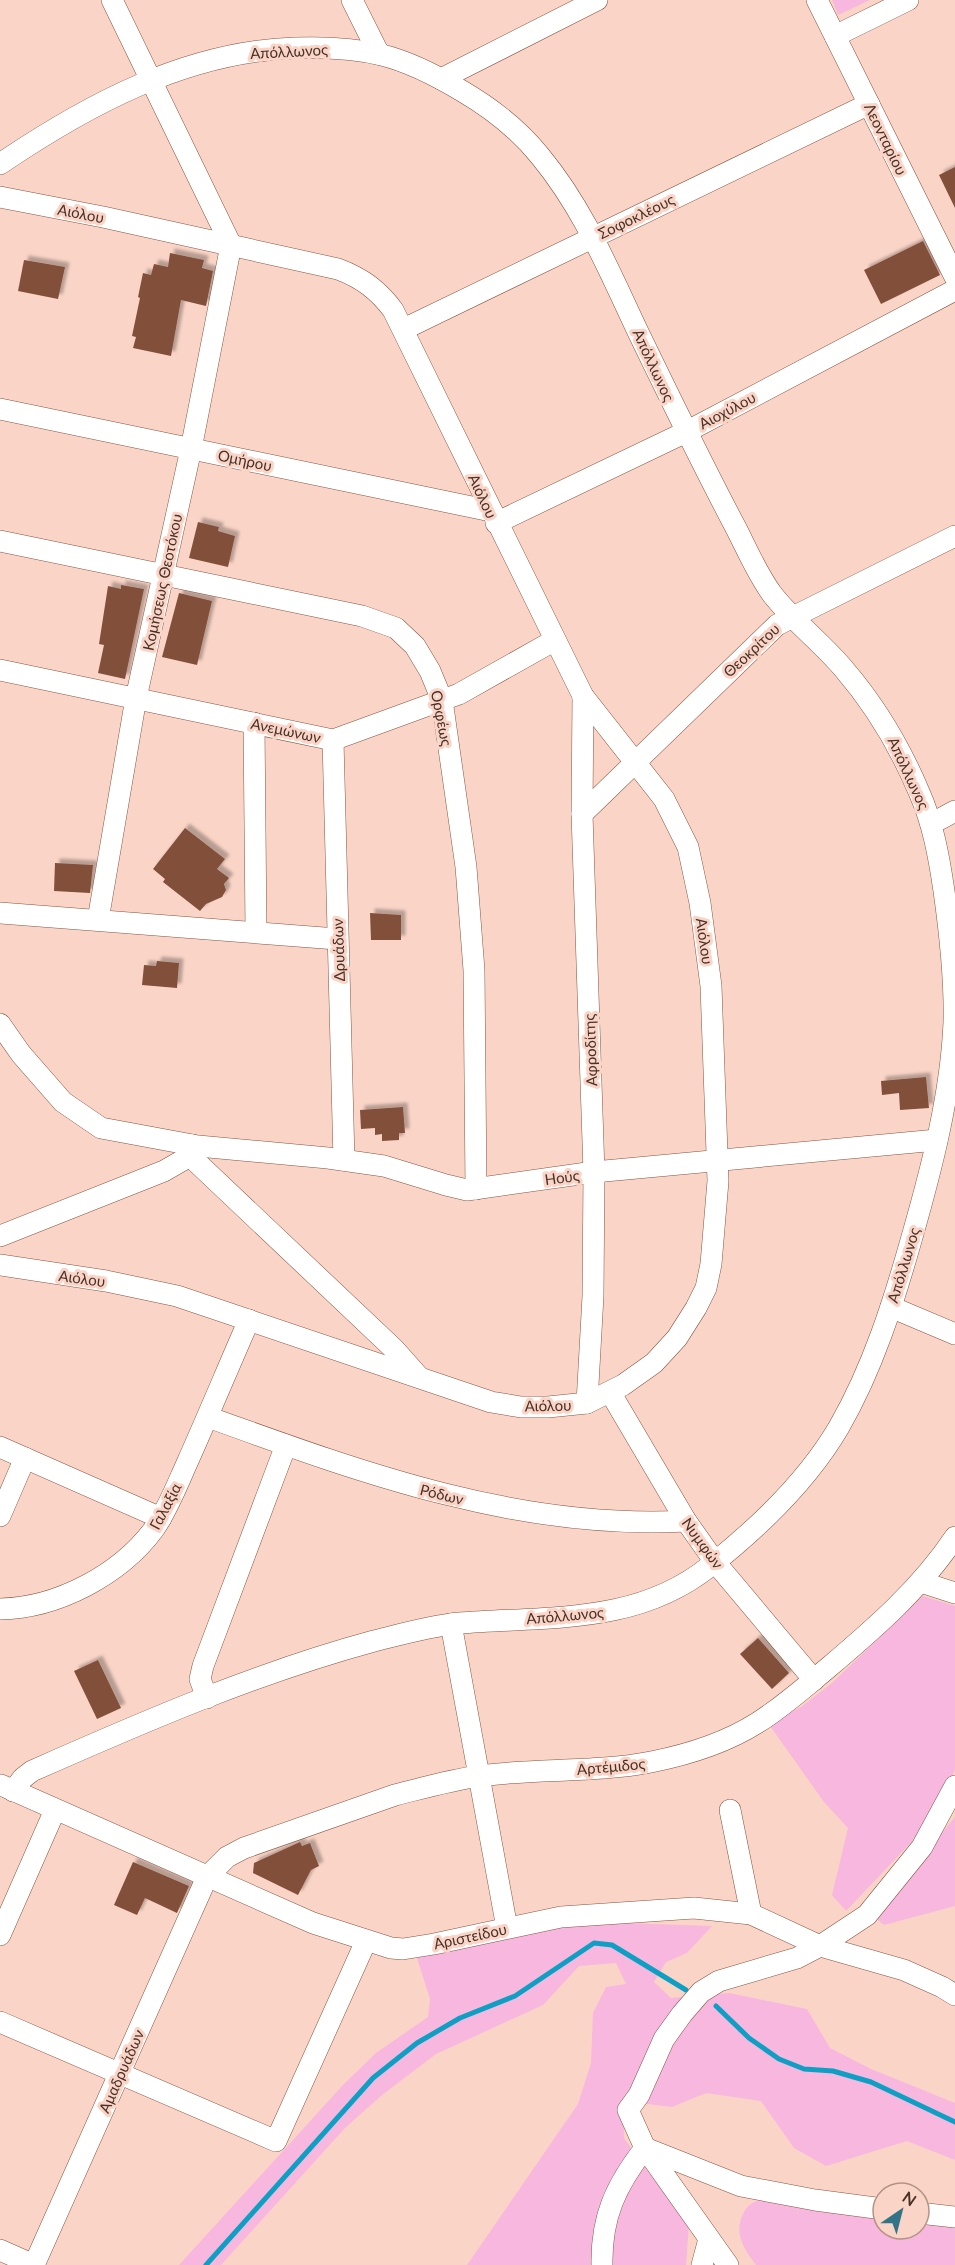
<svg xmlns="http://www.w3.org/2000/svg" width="955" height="2265" font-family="Lato,sans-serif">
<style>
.green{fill:#f7b7de}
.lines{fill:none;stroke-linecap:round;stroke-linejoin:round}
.stream{stroke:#0ea0c4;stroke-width:5}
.building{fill:#824f3b;filter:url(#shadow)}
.minor-casing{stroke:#87533f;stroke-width:22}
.minor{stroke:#fff;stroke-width:21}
.labels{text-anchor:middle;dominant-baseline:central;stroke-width:6;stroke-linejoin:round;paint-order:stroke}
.street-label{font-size:15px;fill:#483127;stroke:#fad5c7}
</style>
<defs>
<filter id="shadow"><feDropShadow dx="4.5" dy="-4.5" stdDeviation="1.5" flood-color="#0004"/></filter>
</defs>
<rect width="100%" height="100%" fill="#fad5c7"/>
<!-- green -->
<g class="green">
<polygon points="832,0 870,0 838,15"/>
<polygon points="923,1596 955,1606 955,1770 928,1820 919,1834 846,1911 832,1895 848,1828 824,1802 768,1723 801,1707 832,1683"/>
<polygon points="955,1817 955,1906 884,1925 873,1916"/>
<polygon points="565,1921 712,1926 687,1953 666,1962 654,1982 671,1998 729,1993 807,2009 830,2048 871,2069 955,2103 955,2160 907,2141 826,2166 794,2148 761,2101 706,2093 672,2107 623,2101 624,2138 642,2164 689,2223 686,2265 467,2265 578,2104 591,2063 593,2013 606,1987 626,1984 616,1963 579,1966 543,2005 436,2054 382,2095 345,2128 221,2265 179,2265 343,2085 376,2053 428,2017 430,1999 417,1958 423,1952"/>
<path d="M764,2199L883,2214V2229H919V2219L955,2223V2265H756C743,2248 733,2232 744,2212C749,2203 755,2201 764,2199Z"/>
</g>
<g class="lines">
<!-- stream -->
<g class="stream">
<polyline points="716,2006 749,2038 779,2059 804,2069 833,2071 871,2082 955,2122"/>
<polyline points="206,2265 373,2078 417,2043 460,2018 515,1996 594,1943 612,1945 686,1990"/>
</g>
</g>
<!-- building -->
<g class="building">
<polygon points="955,167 955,208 939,175"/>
<polygon points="923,241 940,275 881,304 864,270"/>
<polygon points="170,253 204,260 202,268 213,271 206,306 181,300 171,356 133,348 136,337 132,336 140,298 138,297 143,273 151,275 154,264 168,267"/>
<polygon points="24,260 65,267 58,299 18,291"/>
<polygon points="198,522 219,527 218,531 235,536 228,567 189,558"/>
<polygon points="121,585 144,589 125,679 98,673 104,645 99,644 108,586 121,589"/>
<polygon points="179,593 212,601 197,665 162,657"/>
<polygon points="185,828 225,859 217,869 229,878 224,884 226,890 222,897 206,904 200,911 163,882 165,879 153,869"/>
<polygon points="55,863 93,865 90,893 54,891"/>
<polygon points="370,913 401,915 401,940 371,940"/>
<polygon points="157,961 179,963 177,988 142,985 144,965 156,966"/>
<polygon points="926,1077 929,1108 900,1110 899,1093 882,1095 881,1081"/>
<polygon points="403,1107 405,1133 399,1133 399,1140 382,1141 382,1134 375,1135 375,1128 361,1129 360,1110"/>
<polygon points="758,1638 789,1673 772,1689 740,1654"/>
<polygon points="98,1660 121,1708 97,1719 74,1671"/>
<polygon points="300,1842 302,1846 310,1843 319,1866 311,1870 298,1895 253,1873 254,1863"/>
<polygon points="133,1862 189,1886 177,1913 145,1898 137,1915 114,1905"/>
</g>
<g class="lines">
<!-- minor casing -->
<g class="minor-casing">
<g id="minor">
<polyline points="352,0 379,54"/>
<polyline points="817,0 955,277"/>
<polyline points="835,36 908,0"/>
<polyline points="441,79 597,0"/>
<path d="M0,164C87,105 187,51 295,48C324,47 354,48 382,55C410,62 437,76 462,91C491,108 519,130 540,156C584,209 610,273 639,334C671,400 703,466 737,530C748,552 758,575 772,594C793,621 821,642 843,668C875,705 900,747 919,792C933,823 939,857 944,891C950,934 955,978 954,1022C951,1094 932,1167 912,1237C894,1301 873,1368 839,1427C808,1480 758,1528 710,1566C637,1625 548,1616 459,1623C430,1626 402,1634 374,1641C256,1673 143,1722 32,1771L23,1778L13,1791"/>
<path d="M0,197L103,217L338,269C362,278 378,290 393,310L583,696L664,799L688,847L700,903L711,986L718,1181L711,1264L706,1288L696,1308L677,1338L654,1363L623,1385L587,1403L548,1407H521L491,1402L177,1296L106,1281L0,1265"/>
<polyline points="404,329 869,104"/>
<polyline points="0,409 491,511"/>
<polyline points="496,523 686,432 955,290"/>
<polyline points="0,541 362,616 396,628 415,646 430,671 442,700 466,867 474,970 476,1189"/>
<polyline points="0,670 333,740 459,694 555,640"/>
<polyline points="583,696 582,814 594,1172 593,1296 587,1403"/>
<polyline points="254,723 256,931"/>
<polyline points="333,740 344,1160"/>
<polyline points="582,814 777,625 955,536"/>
<polyline points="931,824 955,811"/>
<polyline points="0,913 337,939"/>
<polyline points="98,920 136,698 191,449 231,245 112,0"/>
<polyline points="0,1024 21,1054 63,1102 101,1128 198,1146 328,1158 384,1166 446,1185 467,1190 594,1172 937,1140"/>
<polyline points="192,1145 190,1156 395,1350 419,1377"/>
<polyline points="0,1236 164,1171 190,1156"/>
<polyline points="891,1307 955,1334"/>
<polyline points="610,1392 686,1521 715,1562 814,1680"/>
<path d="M208,1417C363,1473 519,1530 686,1521"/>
<polyline points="0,1447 161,1518"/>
<polyline points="0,1516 25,1458"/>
<polyline points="921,1582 955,1593"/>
<path d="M0,1609C57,1608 120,1575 154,1529C168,1509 177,1485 187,1463C208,1416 228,1368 249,1320"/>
<polyline points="451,1624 507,1928"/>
<polyline points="207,1698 200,1679 203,1666 286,1445"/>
<polyline points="1,1785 313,1923 391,1948 403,1949 434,1944 561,1917 694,1908 751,1914 820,1946 904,1970 942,1987 955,1995"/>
<polyline points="730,1810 751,1914"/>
<polyline points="0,1935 55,1810"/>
<polyline points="0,2022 276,2141 366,1941"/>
<polyline points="645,2148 741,2186 815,2200 883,2209"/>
<polyline points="919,2213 955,2217"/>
<polyline points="0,2250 34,2265"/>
<path d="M34,2265L207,1877L227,1857L244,1848L395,1795C423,1788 451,1780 479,1776C536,1768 595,1773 651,1762C686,1755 727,1742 757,1723C783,1707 806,1686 829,1667C875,1628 921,1588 955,1537"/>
<path d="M602,2265C601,2217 616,2185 645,2148"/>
<polyline points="702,2265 709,2239"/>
<polyline points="728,2265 645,2148 628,2110 639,2095 664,2039 682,2014 701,1992 719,1981 797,1958 820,1946 867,1915 922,1847 955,1786"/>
</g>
</g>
<!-- minor -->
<use href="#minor" class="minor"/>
</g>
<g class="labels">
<!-- street labels -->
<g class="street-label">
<text transform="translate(289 51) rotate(-3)">Απόλλωνος</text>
<text transform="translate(886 139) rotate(64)">Λεονταρίου</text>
<text transform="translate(81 213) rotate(11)">Αιόλου</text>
<text transform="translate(636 216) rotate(-26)">Σοφοκλέους</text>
<text transform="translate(654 365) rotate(65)">Απόλλωνος</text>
<text transform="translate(727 410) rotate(-28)">Αιοχύλου</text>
<text transform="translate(245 460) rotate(12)">Ομήρου</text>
<text transform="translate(483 496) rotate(65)">Αιόλου</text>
<text transform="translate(162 582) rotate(-78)">Κομήσεως Θεοτόκου</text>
<text transform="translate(751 650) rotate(-43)">Θεοκρίτου</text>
<text transform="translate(442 718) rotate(79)">Ορφέως</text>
<text transform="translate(286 730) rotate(12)">Ανεμώνων</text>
<text transform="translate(909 773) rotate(65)">Απόλλωνος</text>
<text transform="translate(705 941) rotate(82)">Αιόλου</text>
<text transform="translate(338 950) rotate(-92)">Δρυάδων</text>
<text transform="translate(590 1050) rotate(-92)">Αφροδίτης</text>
<text transform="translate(562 1177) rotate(-8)">Ηούς</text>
<text transform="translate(903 1265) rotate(-73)">Απόλλωνος</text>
<text transform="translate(82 1278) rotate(8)">Αιόλου</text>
<text transform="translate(548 1405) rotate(-1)">Αιόλου</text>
<text transform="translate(442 1494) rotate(14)">Ρόδων</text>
<text transform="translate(165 1506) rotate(-62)">Γαλαξία</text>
<text transform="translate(703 1543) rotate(54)">Νυμφών</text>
<text transform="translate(565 1615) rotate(-5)">Απόλλωνος</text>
<text transform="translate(611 1766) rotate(-5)">Αρτέμιδος</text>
<text transform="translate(470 1936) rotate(-12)">Αριστείδου</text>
<text transform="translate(121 2071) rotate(-66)">Αμαδρυάδων</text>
</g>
</g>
<!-- north arrow -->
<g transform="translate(901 2211) rotate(35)"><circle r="28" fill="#fad5c7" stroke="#b39387" stroke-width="1.5"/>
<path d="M0-4.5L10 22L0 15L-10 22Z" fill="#337387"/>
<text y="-9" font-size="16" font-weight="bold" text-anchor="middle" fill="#483127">N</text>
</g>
</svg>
